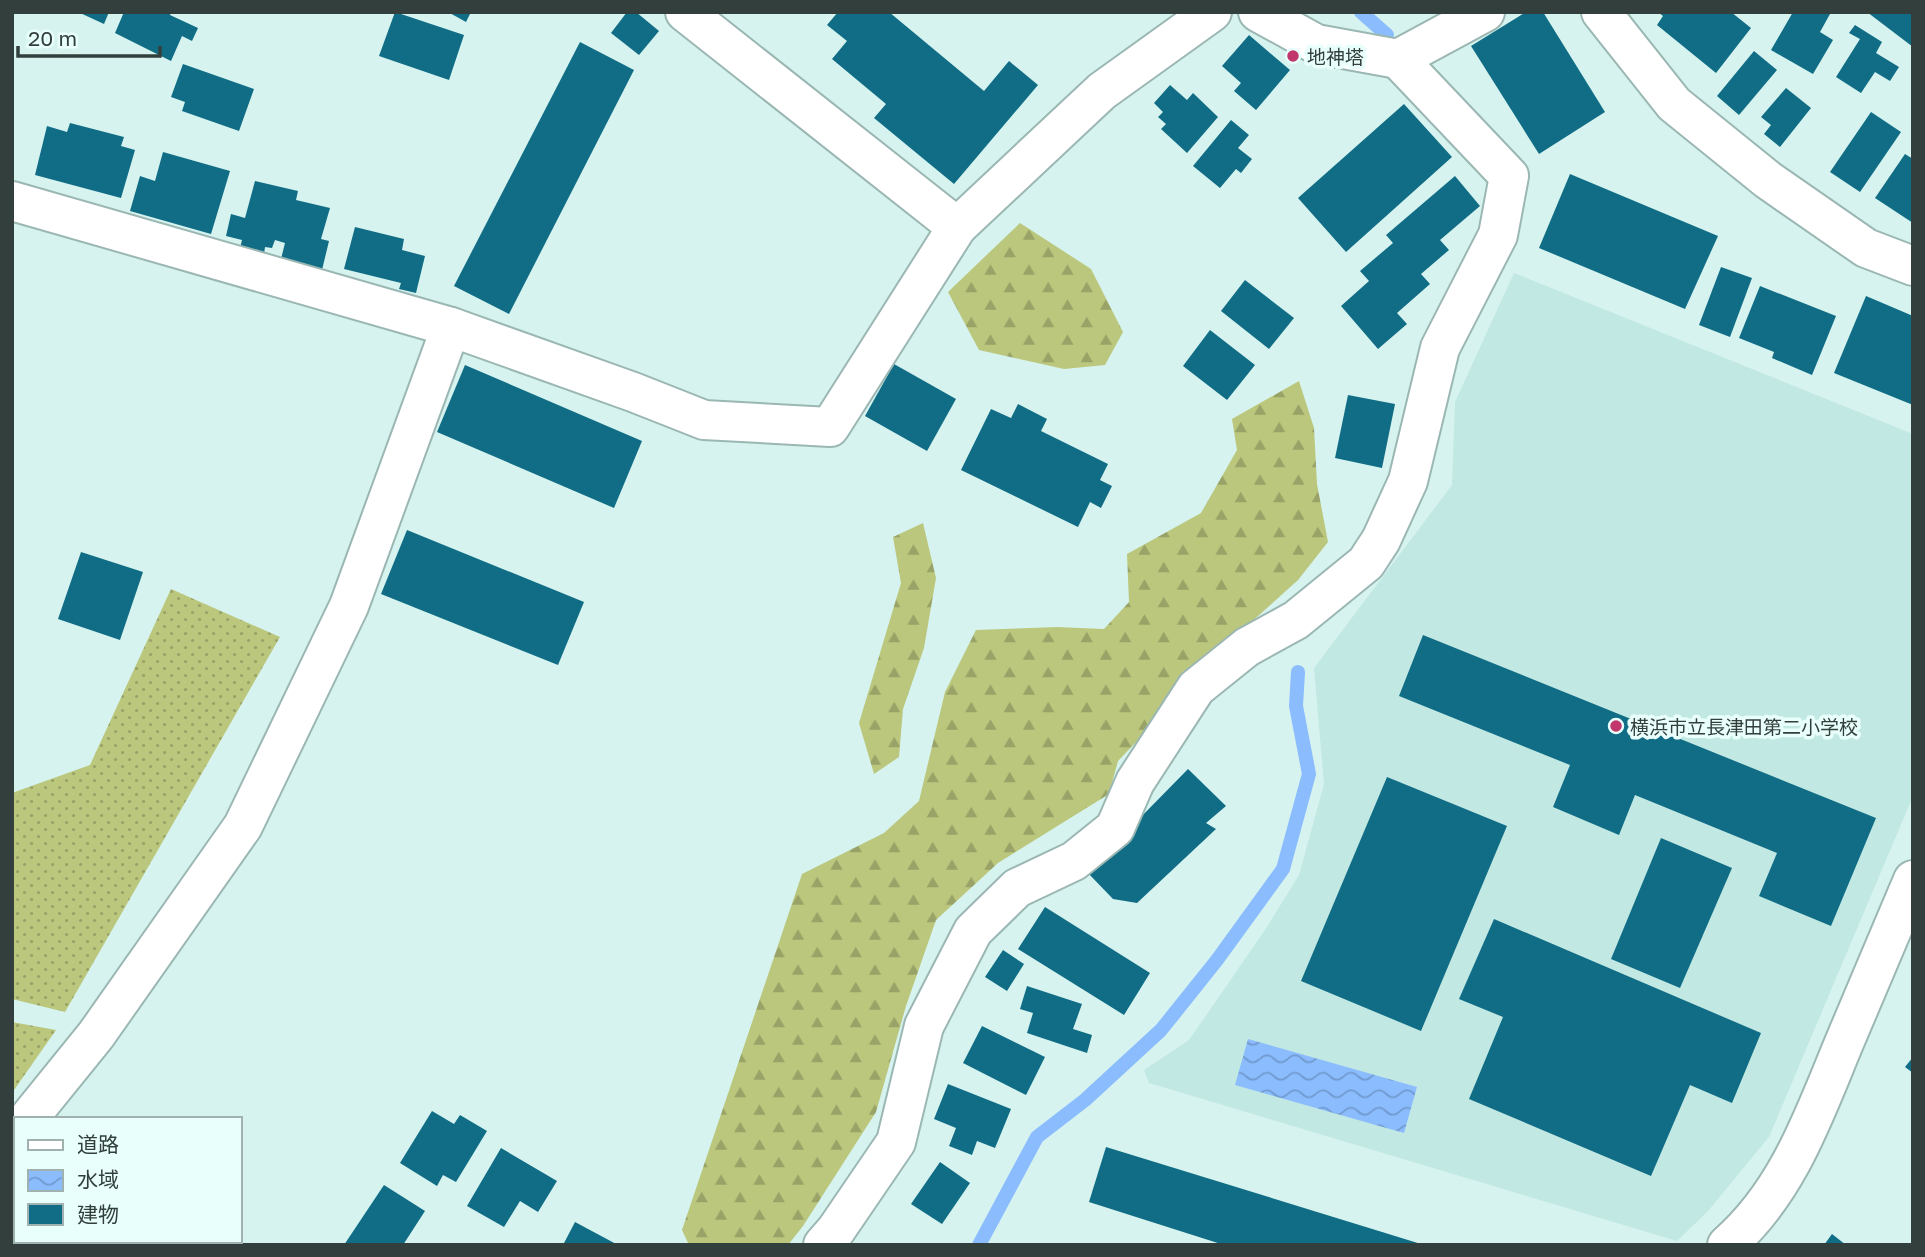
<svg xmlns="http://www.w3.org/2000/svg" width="1925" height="1257" font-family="'Golos Text','Noto Sans JP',sans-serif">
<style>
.built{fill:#c2e8e3}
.grass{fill:url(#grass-dots)}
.forest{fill:url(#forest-firs)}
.water{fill:url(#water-waves)}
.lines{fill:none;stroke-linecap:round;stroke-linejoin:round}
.stream{stroke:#8abcfe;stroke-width:14}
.building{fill:#106d85}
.minor-casing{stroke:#9bb7b3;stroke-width:42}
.minor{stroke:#fff;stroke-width:38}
.poi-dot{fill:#c0366d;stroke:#e8fffb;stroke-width:2.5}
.labels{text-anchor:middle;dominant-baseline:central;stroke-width:7;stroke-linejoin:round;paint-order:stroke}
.poi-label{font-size:19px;fill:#333f3d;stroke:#e8fffb;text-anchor:start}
</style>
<defs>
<pattern id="grass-dots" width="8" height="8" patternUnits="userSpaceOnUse" patternTransform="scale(1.75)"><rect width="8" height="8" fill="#bbc77c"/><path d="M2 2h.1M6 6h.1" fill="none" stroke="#99a367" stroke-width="1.8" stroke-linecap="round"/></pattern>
<pattern id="forest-firs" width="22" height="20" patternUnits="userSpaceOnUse" patternTransform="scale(1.75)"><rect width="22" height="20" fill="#bbc77c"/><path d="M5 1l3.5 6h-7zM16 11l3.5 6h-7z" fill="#99a367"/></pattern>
<pattern id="water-waves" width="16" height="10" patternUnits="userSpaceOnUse" patternTransform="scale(1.75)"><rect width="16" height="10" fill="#8abcfe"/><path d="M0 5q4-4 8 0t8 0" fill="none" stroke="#719acf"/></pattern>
</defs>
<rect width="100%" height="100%" fill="#d6f3ef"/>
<!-- built -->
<polygon class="built" points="1514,273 1913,434 1913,796 1769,1137 1708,1211 1677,1241 1149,1083 1144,1070 1189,1040 1265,930 1299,875 1324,784 1314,668 1452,485 1455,402"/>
<!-- grass -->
<g class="grass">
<polygon points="171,589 280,637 65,1012 12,999 12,793 90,765"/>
<polygon points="12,1022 56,1030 12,1093"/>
</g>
<!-- forest -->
<g class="forest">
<polygon points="1020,223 1091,269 1123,332 1105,365 1064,369 979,350 948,292"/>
<polygon points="1299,381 1314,428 1317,484 1328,542 1298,580 1248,625 1118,761 1109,794 998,863 936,920 906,1006 876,1112 803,1226 788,1245 689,1245 682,1230 802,874 884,833 919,801 945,692 976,630 1057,627 1104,629 1129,602 1127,554 1201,513 1237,450 1232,419"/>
<polygon points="923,523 936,578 924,648 903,709 899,757 874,774 859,723 901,583 893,537"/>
</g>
<!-- water -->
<polygon class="water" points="1248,1039 1417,1087 1404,1133 1235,1085"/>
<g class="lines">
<!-- stream -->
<g class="stream">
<polyline points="1361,12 1387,35"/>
<polyline points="979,1245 1037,1137 1085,1100 1161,1030 1217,960 1283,869 1309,774 1296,706 1298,672"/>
</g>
</g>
<!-- building -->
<g class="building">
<polygon points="78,12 109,12 104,24"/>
<polygon points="124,12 171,12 170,15 198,28 192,41 182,36 171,61 115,33"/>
<polygon points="395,12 464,35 449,80 379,56"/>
<polygon points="448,12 471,12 466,22"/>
<polygon points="627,12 636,12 659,31 639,55 611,33"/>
<polygon points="838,12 889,12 984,91 1009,61 1038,85 954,184 874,118 886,104 832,59 847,41 827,25"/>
<polygon points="1526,12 1543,12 1605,112 1539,154 1471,46"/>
<polygon points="1658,12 1731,12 1751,28 1716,73 1657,25 1663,16"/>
<polygon points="1793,12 1830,14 1820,32 1833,40 1813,74 1771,50"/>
<polygon points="1867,12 1913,12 1913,47"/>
<polygon points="1855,25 1882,42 1876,53 1899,67 1890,81 1875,72 1861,93 1836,77 1860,39 1849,33"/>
<polygon points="1249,35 1290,70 1256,110 1234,91 1241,83 1222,66"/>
<polygon points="580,42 634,70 509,314 454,286"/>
<polygon points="1754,51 1777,70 1739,115 1717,96"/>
<polygon points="183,64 254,89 239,131 182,111 185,102 171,97"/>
<polygon points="1170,85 1187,100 1193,93 1218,117 1187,153 1161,129 1166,124 1158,117 1163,112 1154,103"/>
<polygon points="1786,88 1811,108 1780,147 1764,134 1771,125 1761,117"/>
<polygon points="1404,104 1452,157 1346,252 1298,198"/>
<polygon points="1871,112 1901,132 1860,192 1830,172"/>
<polygon points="1231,120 1249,135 1238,148 1252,159 1241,173 1236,169 1220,188 1193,166"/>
<polygon points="70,123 124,137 121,146 135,150 121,198 35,175 47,126 67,132"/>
<polygon points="163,152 230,171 211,234 130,211 140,176 155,181"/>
<polygon points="1905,154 1913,159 1913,223 1875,198"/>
<polygon points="1570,174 1718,236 1685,309 1539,248"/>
<polygon points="1455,176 1480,206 1440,240 1449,250 1421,274 1430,284 1397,313 1407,324 1378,349 1341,306 1369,281 1360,271 1393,243 1386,235"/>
<polygon points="255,181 298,191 296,200 330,208 321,239 329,241 322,270 281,259 285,243 275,240 272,248 265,247 264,254 240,248 242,240 226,236 231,214 245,218"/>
<polygon points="355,227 404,239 402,250 425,256 416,293 399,289 401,283 344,269"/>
<polygon points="1721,267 1752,278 1730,337 1699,325"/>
<polygon points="1245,280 1294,318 1269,349 1221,311"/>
<polygon points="1760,286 1836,316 1812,375 1772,358 1774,352 1739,338"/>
<polygon points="1866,296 1913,316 1913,405 1834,373"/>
<polygon points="1210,330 1255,365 1227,400 1183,366"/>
<polygon points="894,364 956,399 927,451 865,416"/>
<polygon points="465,365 642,441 614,508 437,432"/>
<polygon points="1348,395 1395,404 1382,468 1335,458"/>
<polygon points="1018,404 1047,419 1041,431 1108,464 1100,480 1112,486 1101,508 1090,502 1078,527 961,470 991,409 1011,418"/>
<polygon points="407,530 584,602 558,665 381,594"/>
<polygon points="81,552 143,572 120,640 58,619"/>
<polygon points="1423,635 1876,818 1831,926 1759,896 1777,853 1635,795 1619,835 1553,807 1570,765 1399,696"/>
<polygon points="1188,769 1226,806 1206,823 1216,829 1137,903 1113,899 1087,872"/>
<polygon points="1387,777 1507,826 1421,1031 1301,981"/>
<polygon points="1661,838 1732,868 1680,988 1611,959"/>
<polygon points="1045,907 1150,973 1124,1015 1018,949"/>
<polygon points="1494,919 1761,1033 1732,1103 1690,1085 1651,1176 1469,1099 1503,1017 1459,999"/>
<polygon points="1003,950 1024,964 1007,991 985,977"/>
<polygon points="1027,986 1082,1004 1073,1029 1092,1035 1087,1053 1027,1033 1033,1013 1020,1009"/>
<polygon points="982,1026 1045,1057 1026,1095 963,1063"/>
<polygon points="1913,1057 1913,1073 1905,1067"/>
<polygon points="948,1084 1011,1109 995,1148 977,1141 972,1155 949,1146 956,1128 934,1119"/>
<polygon points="432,1111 454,1124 460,1115 487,1131 456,1182 443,1175 437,1186 400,1163"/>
<polygon points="1106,1147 1421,1244 1421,1245 1224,1245 1089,1202"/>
<polygon points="501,1148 557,1181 538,1212 520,1201 504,1227 467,1206"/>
<polygon points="940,1162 970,1183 942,1224 911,1204"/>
<polygon points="384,1185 425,1211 403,1245 344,1245"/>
<polygon points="575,1222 618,1245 563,1245"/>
<polygon points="1832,1234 1846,1245 1824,1245"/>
</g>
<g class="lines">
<!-- minor casing -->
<g class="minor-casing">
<g id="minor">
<polyline points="685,12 957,227 1102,91 1212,12"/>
<polyline points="1258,12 1316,44 1398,59 1485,12"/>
<polyline points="1601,12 1674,104 1768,180 1866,248 1913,266"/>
<polyline points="12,201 451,327 633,392 704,420 830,427 957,227"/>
<polyline points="28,1119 96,1035 243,826 349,606 451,327"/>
<polyline points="823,1245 836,1230 896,1142 924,1026 973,931 1017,888 1074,861 1115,828 1135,782 1196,688 1247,647 1296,620 1366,563 1381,540 1408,481 1440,348 1498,235 1509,176 1398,59"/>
<path d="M1727,1245C1788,1192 1814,1115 1844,1043C1867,989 1890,934 1913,880"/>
</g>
</g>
<!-- minor -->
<use href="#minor" class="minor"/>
</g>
<!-- markers -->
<g class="poi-dot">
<circle cx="1293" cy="56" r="7"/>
<circle cx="1616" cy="726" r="7"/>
</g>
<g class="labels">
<!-- poi labels -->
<g class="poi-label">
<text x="1307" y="56">地神塔</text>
<text x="1630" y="726">横浜市立長津田第二小学校</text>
</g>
</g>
<!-- border -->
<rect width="1925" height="1257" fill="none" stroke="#333f3d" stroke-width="28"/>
<!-- legend -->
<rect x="14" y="1117" width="228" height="126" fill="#e8fffb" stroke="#a0b2af" stroke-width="2"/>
<rect x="28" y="1140" width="35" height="10" fill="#ffffff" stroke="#a0b2af" stroke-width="2"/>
<text x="77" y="1152" font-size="21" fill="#333f3d">道路</text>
<rect x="28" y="1170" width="35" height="21" fill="url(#water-waves)" stroke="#a0b2af" stroke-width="2"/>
<text x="77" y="1187" font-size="21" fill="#333f3d">水域</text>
<rect x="28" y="1204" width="35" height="21" fill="#106d85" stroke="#a0b2af" stroke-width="2"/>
<text x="77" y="1222" font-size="21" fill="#333f3d">建物</text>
<!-- scale -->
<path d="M18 46v10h142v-10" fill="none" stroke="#333f3d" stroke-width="3.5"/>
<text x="28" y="46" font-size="21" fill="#333f3d" stroke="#e8fffb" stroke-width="5" paint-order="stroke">20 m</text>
</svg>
